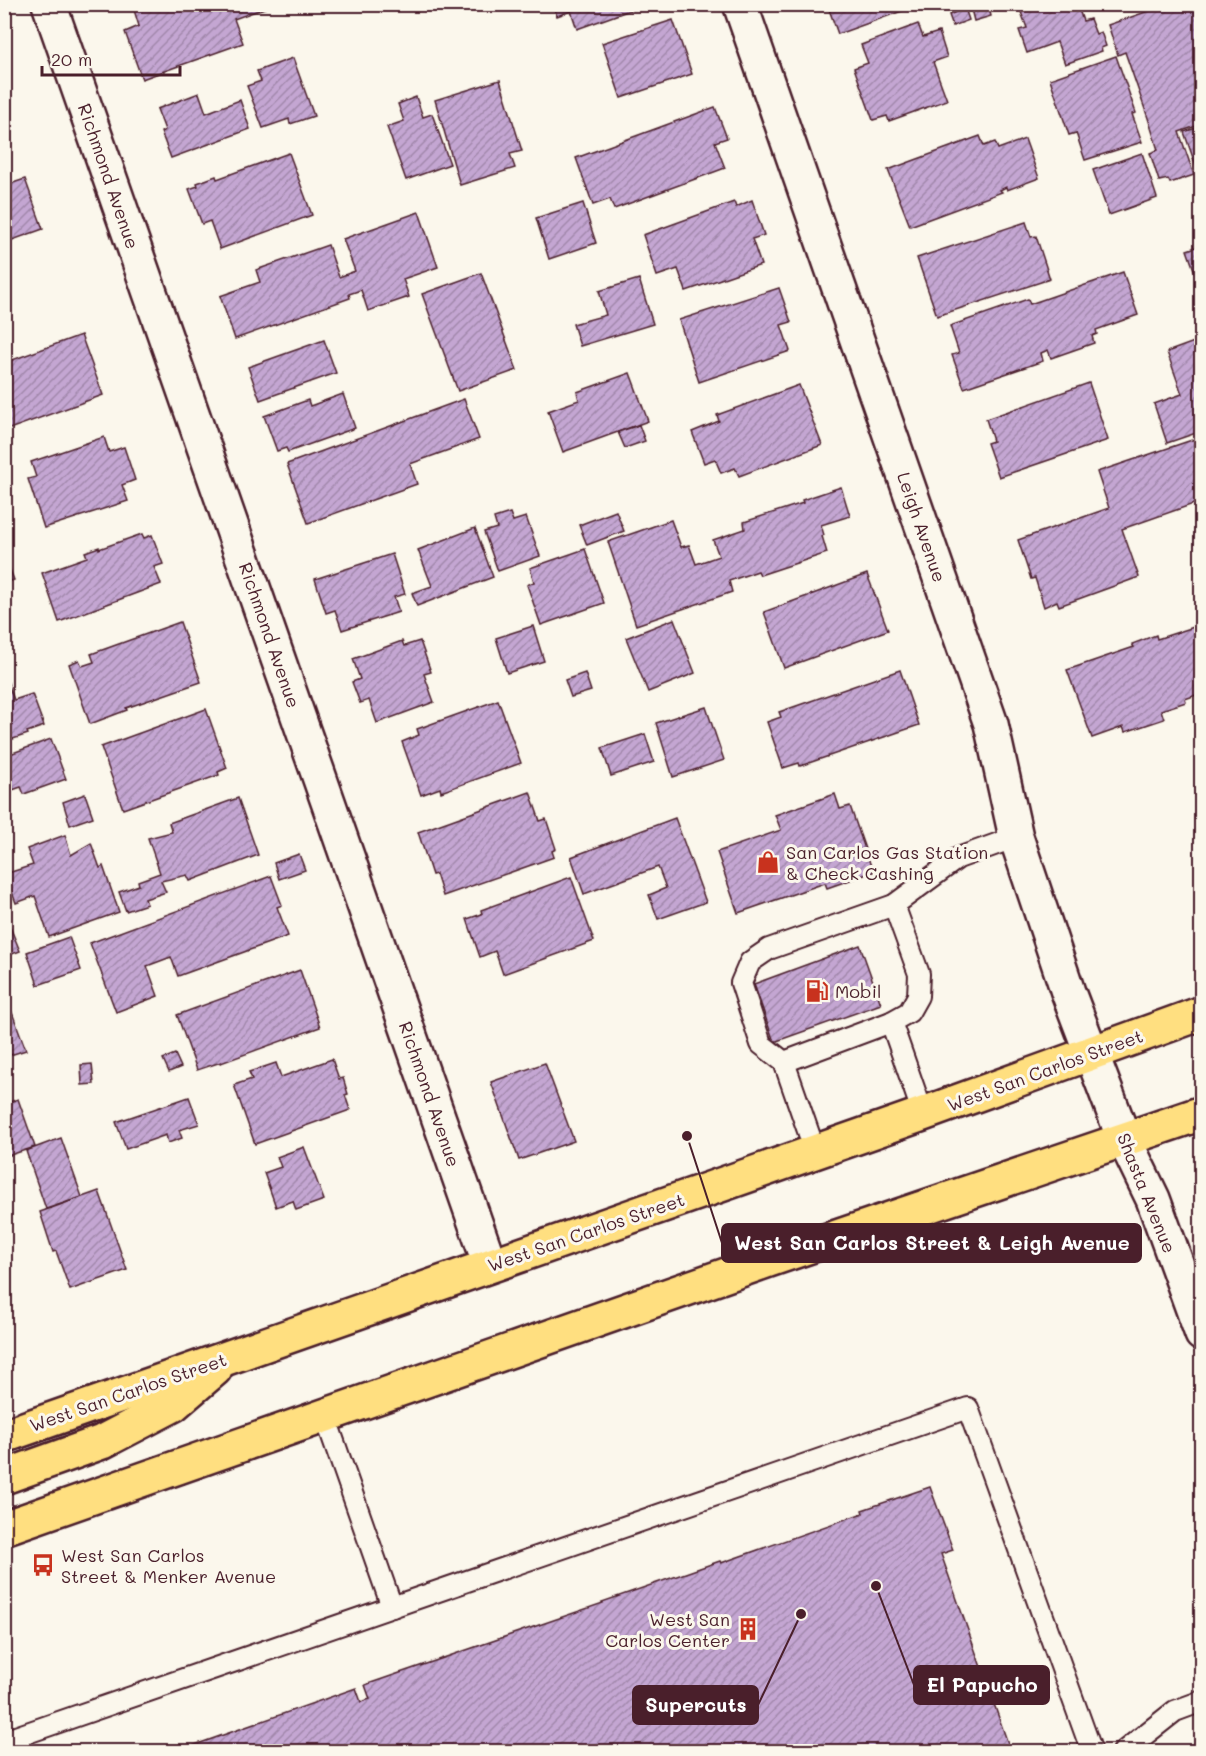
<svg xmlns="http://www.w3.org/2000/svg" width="1206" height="1756" font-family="Mali,sans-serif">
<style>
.building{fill:url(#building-hatch);stroke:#4a1f2b;stroke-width:1.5}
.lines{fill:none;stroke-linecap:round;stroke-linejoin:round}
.service-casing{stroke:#4a1f2b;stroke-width:24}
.minor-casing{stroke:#4a1f2b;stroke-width:38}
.primary-casing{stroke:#4a1f2b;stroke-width:38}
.service{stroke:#fbf7ec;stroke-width:20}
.minor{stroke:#fbf7ec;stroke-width:33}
.primary{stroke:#ffdf80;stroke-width:33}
.labels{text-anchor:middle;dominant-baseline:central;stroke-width:6;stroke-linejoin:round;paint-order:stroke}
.street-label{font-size:18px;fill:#4a1f2b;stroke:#fbf7ec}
.poi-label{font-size:18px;fill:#4a1f2b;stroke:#fbf7ec;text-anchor:start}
.leader{fill:none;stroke:#4a1f2b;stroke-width:2}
.callout-dot{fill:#4a1f2b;stroke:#fbf7ec;stroke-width:2}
.callout{fill:#4a1f2b;stroke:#4a1f2b;stroke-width:2}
.callout-label{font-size:20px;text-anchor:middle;font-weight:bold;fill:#fff}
</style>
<defs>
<pattern id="building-hatch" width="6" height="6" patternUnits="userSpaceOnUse" patternTransform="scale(1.5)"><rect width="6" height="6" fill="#c4a6d2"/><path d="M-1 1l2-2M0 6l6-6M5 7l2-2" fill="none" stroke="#a187ab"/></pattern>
</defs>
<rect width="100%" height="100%" fill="#fbf7ec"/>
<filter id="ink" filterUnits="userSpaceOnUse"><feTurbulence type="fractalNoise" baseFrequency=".0167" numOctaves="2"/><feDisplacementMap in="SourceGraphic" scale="12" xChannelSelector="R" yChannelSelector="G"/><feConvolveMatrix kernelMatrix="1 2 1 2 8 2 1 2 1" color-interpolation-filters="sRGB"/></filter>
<g filter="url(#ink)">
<!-- building -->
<g class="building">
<polygon points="150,4 269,4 270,6 234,19 243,43 142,79 125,32 139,26 134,10"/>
<polygon points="553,4 647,4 577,29 571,11 557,16"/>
<polygon points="827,4 916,4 916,6 838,34"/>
<polygon points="985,4 988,4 991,16 974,21 971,9"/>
<polygon points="1018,4 1077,4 1083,21 1090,19 1096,34 1101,32 1106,46 1101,48 1102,51 1065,64 1057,42 1027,53 1019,30 1027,28"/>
<polygon points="1169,4 1196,4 1202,19 1202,124 1179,132 1194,175 1170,183 1168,179 1159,181 1150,153 1158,150 1148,118 1125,52 1118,55 1108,25"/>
<polygon points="965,8 969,20 953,26 949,15"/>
<polygon points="673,20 692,74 621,98 602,43"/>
<polygon points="918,24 923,37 939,32 947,57 933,62 947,100 889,121 887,116 873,120 854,68 868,63 861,45"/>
<polygon points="1116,56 1136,113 1132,114 1142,142 1085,160 1076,133 1069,135 1050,79"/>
<polygon points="293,58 314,116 290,124 289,119 263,128 247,86 261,81 257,71"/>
<polygon points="500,80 522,151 510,154 515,168 460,185 435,100"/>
<polygon points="4,92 13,117 4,120"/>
<polygon points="199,93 206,113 240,100 250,129 171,158 161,132 165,130 157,109"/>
<polygon points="416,97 423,117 432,114 450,164 406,180 387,127 404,121 398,104"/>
<polygon points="715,107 727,138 715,142 725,168 614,209 610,199 593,205 576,158"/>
<polygon points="1202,126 1202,171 1198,172 1184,132"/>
<polygon points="980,136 984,146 995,142 998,149 1025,139 1039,178 1007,190 1006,187 1000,190 1002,192 910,226 888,170"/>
<polygon points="289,153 312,215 220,249 210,221 202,224 189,189 198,186 197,183 216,176 217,179"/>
<polygon points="1142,153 1157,198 1109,215 1093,170"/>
<polygon points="25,179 43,229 4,243 4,186"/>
<polygon points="752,200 764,235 752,239 761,265 686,291 678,269 657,276 643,235 734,202 736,207"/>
<polygon points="583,203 596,243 549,259 536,218"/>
<polygon points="419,212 438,267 403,279 409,297 368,311 361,290 349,294 350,298 235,339 220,296 260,282 256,270 328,245 339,277 355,271 343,239"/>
<polygon points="1026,222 1031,237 1036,236 1050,279 937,316 917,258"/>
<polygon points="1202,245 1202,292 1187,250"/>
<polygon points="1123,272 1138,315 1096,330 1097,334 1092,336 1094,343 1051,358 1048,350 1041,353 1043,361 964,388 952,355 959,353 950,326 1028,299 1030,304"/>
<polygon points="481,273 517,370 458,391 422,294"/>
<polygon points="639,279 653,324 580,346 573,324 606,315 599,291"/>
<polygon points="779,288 791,322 781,325 790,351 699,382 679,320"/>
<polygon points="81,335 103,395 4,431 4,363"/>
<polygon points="1202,339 1202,431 1167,443 1154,404 1182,394 1167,352"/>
<polygon points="324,340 336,373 260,400 248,367"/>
<polygon points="630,373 648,421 563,452 548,411 579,400 577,392"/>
<polygon points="1089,383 1108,440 999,477 987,443 993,441 986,419"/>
<polygon points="799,385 822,445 739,476 735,468 721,473 715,459 704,463 692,432 719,421 717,415"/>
<polygon points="343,394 355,428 288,452 286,448 277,451 264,416 308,400 310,406"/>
<polygon points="464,399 479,439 410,464 417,484 308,523 287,464"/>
<polygon points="639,425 645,441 625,448 618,432"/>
<polygon points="104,437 109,452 124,447 135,480 122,485 128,501 44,528 28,479 36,477 31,462"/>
<polygon points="1198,438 1202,448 1202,501 1122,529 1139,577 1059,606 1057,601 1044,607 1035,578 1031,579 1018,540 1109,508 1097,472"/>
<polygon points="841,487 850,516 821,525 824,535 822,536 827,553 760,575 758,571 729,581 732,592 636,625 608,542 671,520 681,547 689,545 696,564 719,556 713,540 745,529 744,522 803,503 802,500"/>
<polygon points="616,511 624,531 587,545 579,525"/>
<polygon points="510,513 513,521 526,517 540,556 498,571 484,532 497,528 494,518"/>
<polygon points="1202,522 1202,546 1194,524"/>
<polygon points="475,528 493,577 417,606 412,593 432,586 418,550"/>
<polygon points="142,534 144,538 152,535 163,564 154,567 161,584 59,622 42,573 87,557 85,552 99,547 99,549"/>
<polygon points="585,549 604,603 541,625 527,585 534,582 530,568"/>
<polygon points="4,554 14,580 4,583"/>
<polygon points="392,554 405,594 394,597 399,612 342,630 335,610 326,613 315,579"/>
<polygon points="867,574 888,630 784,668 764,612"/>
<polygon points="674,619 695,673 648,692 626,638"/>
<polygon points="180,622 201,682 126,708 127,710 90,724 69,664 79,660 82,666 94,662 91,654"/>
<polygon points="1200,625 1202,630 1202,693 1185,699 1186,702 1161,710 1164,719 1125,732 1123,727 1092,738 1067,670 1134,647 1132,644 1156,635 1157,639"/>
<polygon points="533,626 544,661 507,673 496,638"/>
<polygon points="402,641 404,646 420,641 431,672 424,674 434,702 377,723 369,700 360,703 352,682 360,679 353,659"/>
<polygon points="900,670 919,725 800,766 799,763 783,768 767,722 781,717 779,712"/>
<polygon points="4,672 14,700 32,694 44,726 27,732 28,734 4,742"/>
<polygon points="585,673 591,691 571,697 565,680"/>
<polygon points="498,700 521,763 441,792 440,788 421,795 402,742 419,735 417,729"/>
<polygon points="706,707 724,760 673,777 656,723"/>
<polygon points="206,709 227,768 218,772 219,775 123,809 101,747"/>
<polygon points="645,734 654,762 611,776 602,748"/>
<polygon points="51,739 66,779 24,794 21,787 4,793 4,761 11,758 10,754"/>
<polygon points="530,792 540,821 546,819 556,849 552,851 554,857 443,896 436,874 432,875 418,832"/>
<polygon points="85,794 93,817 70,825 63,802"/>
<polygon points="835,794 840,809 850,806 873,872 827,888 825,883 738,913 717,852 781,830 775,815"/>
<polygon points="238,798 258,855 190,881 187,875 161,881 166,892 145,899 147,904 126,911 119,892 139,885 138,881 160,873 148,838 172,832 169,823"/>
<polygon points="675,818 706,902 658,919 649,895 666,888 658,867 584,894 571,857"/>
<polygon points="65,835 71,855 91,843 100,868 103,866 119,912 49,937 35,896 16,903 5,874 33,865 27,849"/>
<polygon points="299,854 305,870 279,879 274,863"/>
<polygon points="271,876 282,905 277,907 288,936 178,976 171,957 147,966 158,996 116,1012 90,943"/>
<polygon points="571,877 594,941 503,974 495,951 480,957 467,919 482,914 481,910"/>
<polygon points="8,922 20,951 4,957 4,923"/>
<polygon points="69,937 81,970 38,985 27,952"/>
<polygon points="860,945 881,1004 774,1042 754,984"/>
<polygon points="300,970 320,1027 221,1063 221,1062 197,1070 177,1015"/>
<polygon points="4,991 26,1050 4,1057"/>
<polygon points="175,1054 181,1067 169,1072 163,1059"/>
<polygon points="332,1059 339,1079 343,1078 348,1094 345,1095 350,1110 255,1144 234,1085 252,1079 249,1072 276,1063 281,1077"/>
<polygon points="545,1063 574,1141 519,1160 491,1082"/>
<polygon points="92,1064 94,1084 82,1085 81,1065"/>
<polygon points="189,1097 199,1124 179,1130 182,1138 168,1143 166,1135 126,1149 116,1122"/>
<polygon points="18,1099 35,1147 4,1157 4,1104"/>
<polygon points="61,1138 82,1197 46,1209 26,1151"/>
<polygon points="304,1147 324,1200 296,1210 293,1201 276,1207 264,1173 281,1167 277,1157"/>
<polygon points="99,1191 127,1270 70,1290 56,1251 53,1252 40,1212"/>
<polygon points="930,1487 953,1550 941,1554 1011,1752 175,1752 356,1688 361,1702 370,1699 365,1685 603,1603 602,1602 720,1561 721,1563 863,1513 862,1510"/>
</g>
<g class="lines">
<!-- service casing -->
<g class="service-casing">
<g id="service">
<polyline points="891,1022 923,1114"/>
<polyline points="784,1062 891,1022 909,1012 918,996 919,974 894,905"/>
<polyline points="815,1151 784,1062 761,1044 741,983 750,962 769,949 894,905 958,858 1016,837"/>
<polyline points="325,1416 392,1607"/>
<polyline points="4,1741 968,1408 1092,1752"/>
<polyline points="1123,1752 1175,1711 1202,1701"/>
</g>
</g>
<!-- minor casing -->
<g class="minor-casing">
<g id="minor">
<polyline points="49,4 490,1265"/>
<polyline points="740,4 991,724 1016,837 1068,992 1124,1139 1153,1199 1202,1334"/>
</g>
</g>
<!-- primary casing -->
<g class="primary-casing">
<g id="primary">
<polyline points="4,1436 923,1114 1202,1013"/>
<polyline points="4,1477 102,1442 173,1405 215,1369"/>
<polyline points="4,1528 769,1260 1202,1113"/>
</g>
</g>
<!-- service -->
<use href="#service" class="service"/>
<!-- minor -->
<use href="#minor" class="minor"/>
<!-- primary -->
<use href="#primary" class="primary"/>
</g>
</g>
<!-- icons -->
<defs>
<g id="shop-bare" transform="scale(1.8)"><path d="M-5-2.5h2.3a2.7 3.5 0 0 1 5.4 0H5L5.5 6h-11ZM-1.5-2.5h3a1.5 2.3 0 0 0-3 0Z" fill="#c8321e" stroke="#fbf7ec" stroke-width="2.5" paint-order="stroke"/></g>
<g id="fuel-bare" transform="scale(1.8)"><path d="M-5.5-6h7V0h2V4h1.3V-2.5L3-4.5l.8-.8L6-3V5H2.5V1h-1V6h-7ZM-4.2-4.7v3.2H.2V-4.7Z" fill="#c8321e" stroke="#fbf7ec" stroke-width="2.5" paint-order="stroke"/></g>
<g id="bus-bare" transform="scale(1.8)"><path d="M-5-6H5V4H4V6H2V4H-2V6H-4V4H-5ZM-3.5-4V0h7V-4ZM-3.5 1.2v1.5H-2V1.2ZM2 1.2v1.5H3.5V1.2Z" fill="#c8321e" stroke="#fbf7ec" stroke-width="2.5" paint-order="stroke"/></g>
<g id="building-bare" transform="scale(1.8)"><path d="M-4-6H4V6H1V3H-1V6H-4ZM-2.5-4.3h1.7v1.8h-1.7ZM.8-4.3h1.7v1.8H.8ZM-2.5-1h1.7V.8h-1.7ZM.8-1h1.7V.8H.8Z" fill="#c8321e" stroke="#fbf7ec" stroke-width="2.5" paint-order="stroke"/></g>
</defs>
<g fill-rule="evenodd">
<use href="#shop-bare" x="768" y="862"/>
<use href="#fuel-bare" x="817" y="991"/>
<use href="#bus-bare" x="43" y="1565"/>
<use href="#building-bare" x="748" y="1629"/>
</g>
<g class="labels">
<!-- street labels -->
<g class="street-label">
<text transform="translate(109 176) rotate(71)">Richmond Avenue</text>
<text transform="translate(922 527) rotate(71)">Leigh Avenue</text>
<text transform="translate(270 635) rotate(71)">Richmond Avenue</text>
<text transform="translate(1045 1070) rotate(-20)">West San Carlos Street</text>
<text transform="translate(430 1094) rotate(71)">Richmond Avenue</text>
<text transform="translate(1147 1193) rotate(68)">Shasta Avenue</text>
<text transform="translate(586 1232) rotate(-19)">West San Carlos Street</text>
<text transform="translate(128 1392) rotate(-19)">West San Carlos Street</text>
</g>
<!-- poi labels -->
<g class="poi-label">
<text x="786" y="852">San Carlos Gas Station<tspan x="786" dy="21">&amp; Check Cashing</tspan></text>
<text x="835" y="991">Mobil</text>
<text x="61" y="1555">West San Carlos<tspan x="61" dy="21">Street &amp; Menker Avenue</tspan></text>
<text x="730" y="1619" text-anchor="end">West San<tspan x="730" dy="21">Carlos Center</tspan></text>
</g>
</g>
<!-- callouts -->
<path class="leader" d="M687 1136L722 1243M876 1586L914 1685M801 1614L758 1705"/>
<g class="callout-dot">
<circle cx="687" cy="1136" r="6"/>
<circle cx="876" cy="1586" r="6"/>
<circle cx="801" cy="1614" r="6"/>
</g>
<g class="callout">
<rect x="722" y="1224" width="419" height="38" rx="6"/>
<rect x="914" y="1666" width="135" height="38" rx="6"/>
<rect x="633" y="1686" width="125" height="38" rx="6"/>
</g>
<g class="callout-label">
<text x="932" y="1250">West San Carlos Street &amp; Leigh Avenue</text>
<text x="982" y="1692">El Papucho</text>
<text x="696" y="1712">Supercuts</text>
</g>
<!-- margin -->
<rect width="1206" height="1756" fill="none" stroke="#fbf7ec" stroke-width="24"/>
<rect x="12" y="12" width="1182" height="1732" fill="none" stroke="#4a1f2b" stroke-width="2" filter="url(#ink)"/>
<!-- scale -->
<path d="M42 66v9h138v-9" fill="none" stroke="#4a1f2b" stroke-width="3"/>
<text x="51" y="66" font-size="18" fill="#4a1f2b" stroke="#fbf7ec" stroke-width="4.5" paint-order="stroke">20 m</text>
</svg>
